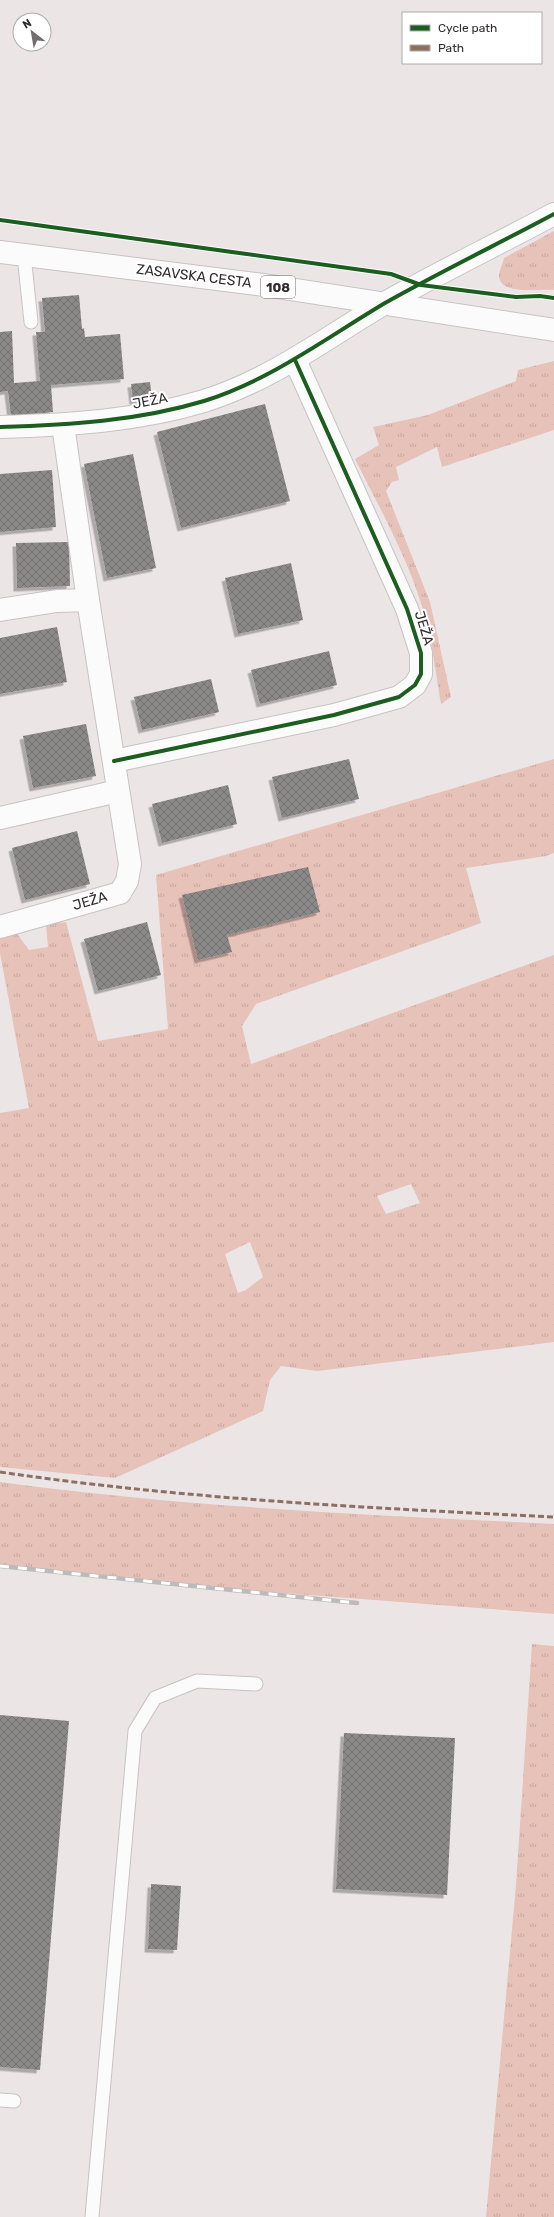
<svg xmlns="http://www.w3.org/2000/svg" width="554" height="2217" font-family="Rubik,sans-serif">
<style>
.grass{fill:url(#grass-tufts);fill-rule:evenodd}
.building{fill:url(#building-cross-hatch);filter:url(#shadow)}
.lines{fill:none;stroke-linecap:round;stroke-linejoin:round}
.lane-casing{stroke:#c7c3c4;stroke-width:15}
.street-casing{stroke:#c7c3c4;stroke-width:24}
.primary-casing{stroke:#c7c3c4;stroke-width:24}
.lane{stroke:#fcfbfb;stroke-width:13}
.street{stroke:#fcfbfb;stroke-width:22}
.primary{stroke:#fcfbfb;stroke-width:22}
.rail-casing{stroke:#bcbbbc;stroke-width:4.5}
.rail{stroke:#fff;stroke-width:3;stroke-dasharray:9;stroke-linecap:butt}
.quiet{stroke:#8d6e63;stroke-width:3;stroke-dasharray:6 3;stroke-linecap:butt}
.cycleway-casing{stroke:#fff;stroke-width:6}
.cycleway{stroke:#1b5e20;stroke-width:4}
.labels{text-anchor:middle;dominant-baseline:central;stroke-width:4;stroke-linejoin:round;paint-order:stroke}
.shield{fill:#fff;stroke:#6f6b6c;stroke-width:1}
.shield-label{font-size:13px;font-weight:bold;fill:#312c2d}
.street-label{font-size:14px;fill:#312c2d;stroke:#fff}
</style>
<defs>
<pattern id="grass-tufts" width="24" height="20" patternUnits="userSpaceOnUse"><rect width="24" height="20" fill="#e7c2b8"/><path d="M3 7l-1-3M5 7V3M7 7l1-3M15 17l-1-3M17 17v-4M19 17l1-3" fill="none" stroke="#c7a79e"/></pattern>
<pattern id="building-cross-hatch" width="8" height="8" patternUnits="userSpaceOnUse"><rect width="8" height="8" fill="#8b8888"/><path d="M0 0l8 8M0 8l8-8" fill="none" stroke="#726f70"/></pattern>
<filter id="shadow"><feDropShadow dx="-3.5" dy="3.5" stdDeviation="0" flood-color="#0004"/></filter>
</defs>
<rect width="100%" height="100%" fill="#ebe5e6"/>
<!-- grass -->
<g class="grass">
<path d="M554,231V290C540,288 500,296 499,276C499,271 503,263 504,258Z"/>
<path d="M554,361V430L442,467L437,447L396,467L399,480L392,482L386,491L430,602L451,697L441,704C436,676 433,647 426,620C411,563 381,511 355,459L379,445L373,427L428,415L516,381L518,370Z"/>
<path d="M554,759V853L546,856L466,868L481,923L256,1004L242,1026L251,1064L554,955V1342L317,1371L281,1366L270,1380L263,1411L115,1478L0,1467V1113L29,1108L0,953V931L13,928L29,950L48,947L46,924L66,922L98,1041L168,1029L156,875ZM411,1184L420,1203L386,1214L377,1196ZM250,1242L263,1277L246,1290L238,1293L225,1254Z"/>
<path d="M0,1482C183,1507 369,1515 554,1524V1614L243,1590L0,1566Z"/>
<polygon points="532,1644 554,1646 554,2217 486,2217 516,1885"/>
</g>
<!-- building -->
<g class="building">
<polygon points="79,295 82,329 84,328 85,337 120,334 124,379 51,385 53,412 11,416 8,391 0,392 0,332 12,331 14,383 40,381 36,332 45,332 42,298"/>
<polygon points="150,382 152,399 133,401 131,384"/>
<polygon points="265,404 290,501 181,528 157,432"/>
<polygon points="133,454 156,568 107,578 84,464"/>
<polygon points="52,470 56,527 0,532 0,474"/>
<polygon points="69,542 70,586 17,588 16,543"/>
<polygon points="291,563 303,620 238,634 225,578"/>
<polygon points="57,627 67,682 0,694 0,638"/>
<polygon points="329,651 337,685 260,704 251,670"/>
<polygon points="211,679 219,712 142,730 134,697"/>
<polygon points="86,724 96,776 33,788 23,736"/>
<polygon points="349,759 359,799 282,818 272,777"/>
<polygon points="228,785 237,824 162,843 152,804"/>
<polygon points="77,831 90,884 25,900 12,848"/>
<polygon points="308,867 320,912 227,935 232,952 198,960 182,895"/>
<polygon points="147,922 161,975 98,991 84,939"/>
<polygon points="0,1715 69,1721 40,2070 0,2067"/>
<polygon points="344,1733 455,1738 447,1895 336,1889"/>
<polygon points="151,1884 181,1886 177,1950 148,1949"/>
</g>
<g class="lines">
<!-- lane casing -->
<g class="lane-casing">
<g id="lane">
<polyline points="24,255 31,322"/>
<polyline points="0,2100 14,2101"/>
<polyline points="92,2217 135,1731 155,1698 197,1681 256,1684"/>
</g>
</g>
<!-- street casing -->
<g class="street-casing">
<g id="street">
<path d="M0,427C68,425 138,421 204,401C271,380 326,338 385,303C440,272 498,244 554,214"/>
<polyline points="0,610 57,601 88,600"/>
<polyline points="114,761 334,715 399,697 415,685 421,674 421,653 407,609 295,360"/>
<polyline points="0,818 118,791"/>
<polyline points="0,927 120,893 127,881 130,864 88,600 63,425"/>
</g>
</g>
<!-- primary casing -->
<g class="primary-casing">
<polyline id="primary" points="0,252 264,285 554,330"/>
</g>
<!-- lane -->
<use href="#lane" class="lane"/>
<!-- street -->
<use href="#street" class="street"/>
<!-- primary -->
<use href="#primary" class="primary"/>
<!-- rail casing -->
<g class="rail-casing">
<polyline id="rail" points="0,1566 357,1603"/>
</g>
<!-- rail -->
<use href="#rail" class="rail"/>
<!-- quiet -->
<path class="quiet" d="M0,1472C183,1499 369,1508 554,1517"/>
<!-- cycleway casing -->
<g class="cycleway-casing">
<g id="cycleway">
<polyline points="0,220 391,274 421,285 516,297 540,296 554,298"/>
<path d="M0,427C68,425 138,421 204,401C271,380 326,338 385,303C440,272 498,244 554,214"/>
<polyline points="114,761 334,715 399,697 415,685 421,674 421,653 407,609 295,360"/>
</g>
</g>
<!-- cycleway -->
<use href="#cycleway" class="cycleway"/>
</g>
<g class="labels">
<!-- shield labels -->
<rect class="shield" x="261" y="276" width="34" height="22" rx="3"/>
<g class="shield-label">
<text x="278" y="287">108</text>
</g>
<!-- street labels -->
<g class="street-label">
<text transform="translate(194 276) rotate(7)">ZASAVSKA CESTA</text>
<text transform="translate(150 401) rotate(-11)">JEŽA</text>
<text transform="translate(424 628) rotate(73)">JEŽA</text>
<text transform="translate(90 901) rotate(-16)">JEŽA</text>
</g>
</g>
<!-- legend -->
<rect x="402" y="12" width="140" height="52" fill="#ffffff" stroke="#adabab"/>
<rect x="410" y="25" width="20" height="6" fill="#1b5e20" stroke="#adabab"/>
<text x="438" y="32" font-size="12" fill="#312c2d">Cycle path</text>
<rect x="410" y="45" width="20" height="6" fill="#8d6e63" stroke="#adabab"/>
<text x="438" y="52" font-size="12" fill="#312c2d">Path</text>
<!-- north arrow -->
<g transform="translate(32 32) rotate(329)"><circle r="19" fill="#ffffff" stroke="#adabab"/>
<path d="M0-3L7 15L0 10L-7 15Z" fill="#726d6e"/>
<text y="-6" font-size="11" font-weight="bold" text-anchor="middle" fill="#312c2d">N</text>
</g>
</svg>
